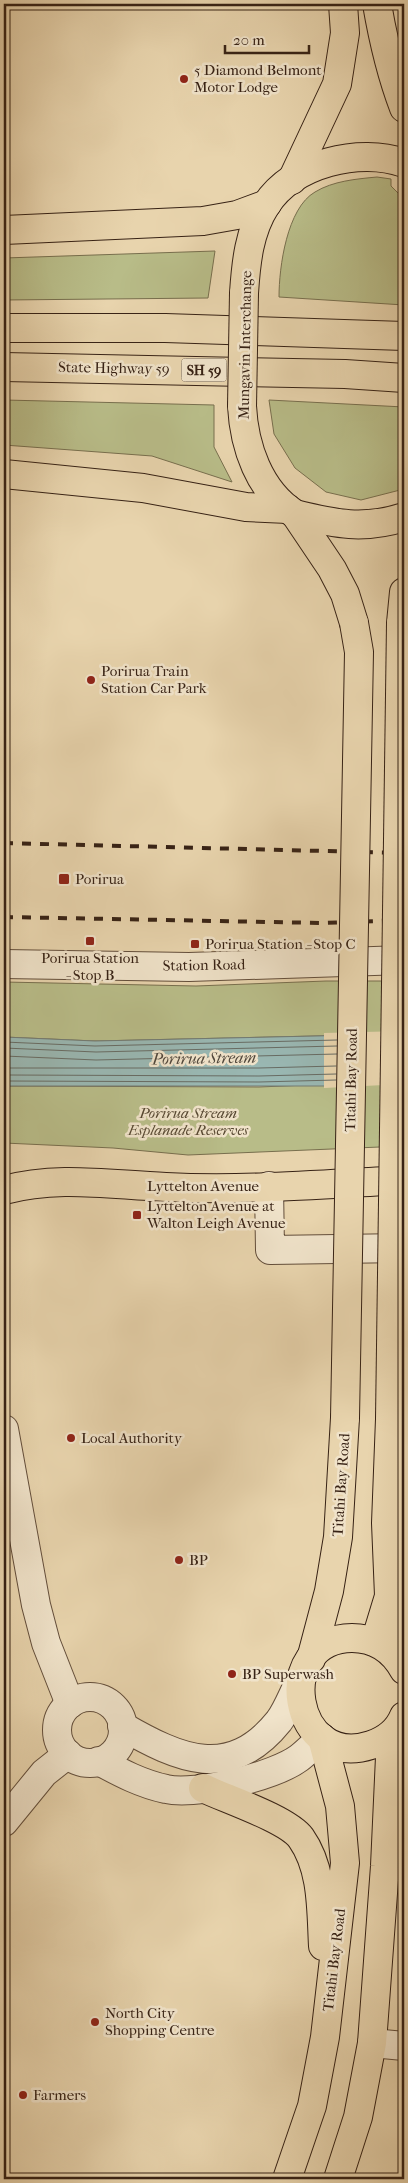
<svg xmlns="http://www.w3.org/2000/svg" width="408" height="2183" font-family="'IM FELL French Canon',serif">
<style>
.green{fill:#b8bc88;stroke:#786f4e}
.water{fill:#99b7b2;stroke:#727b73}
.pier{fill:#e8d4ad}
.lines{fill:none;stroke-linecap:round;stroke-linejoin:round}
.shore{stroke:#686c64;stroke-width:1}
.minor-casing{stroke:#634e3b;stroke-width:30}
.major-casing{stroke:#372215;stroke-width:30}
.minor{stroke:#f0e3ca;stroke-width:28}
.major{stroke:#e8d4ad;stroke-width:28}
.rail{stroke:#372215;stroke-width:4;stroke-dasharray:9 9;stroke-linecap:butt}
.major-bridge-casing{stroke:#372215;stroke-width:30;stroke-linecap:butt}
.major-bridge{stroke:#e8d4ad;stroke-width:28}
.poi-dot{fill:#8f2418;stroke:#f0e3ca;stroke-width:2}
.labels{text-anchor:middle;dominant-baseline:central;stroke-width:5;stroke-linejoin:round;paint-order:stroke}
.shield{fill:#f0e3ca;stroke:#6e5c4b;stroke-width:1}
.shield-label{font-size:14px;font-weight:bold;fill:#372215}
.poi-label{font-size:15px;fill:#372215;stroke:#f0e3ca;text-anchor:start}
.street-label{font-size:15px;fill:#372215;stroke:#f0e3ca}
.park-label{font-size:15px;font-style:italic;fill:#574832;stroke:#f0e3ca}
.water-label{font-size:16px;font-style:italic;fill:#50473c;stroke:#f0e3ca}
</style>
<rect width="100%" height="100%" fill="#e8d4ad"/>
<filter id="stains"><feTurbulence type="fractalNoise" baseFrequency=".004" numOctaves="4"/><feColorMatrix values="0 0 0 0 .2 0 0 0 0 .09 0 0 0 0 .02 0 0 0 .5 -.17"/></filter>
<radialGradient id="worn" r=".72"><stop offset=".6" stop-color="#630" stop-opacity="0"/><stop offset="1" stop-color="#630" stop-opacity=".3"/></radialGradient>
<!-- green -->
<g class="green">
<path d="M377,177L391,179V186L404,199V305L279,297C279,267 287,208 315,192C333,181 356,179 377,177Z"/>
<polygon points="215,251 208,298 4,300 4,258"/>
<polygon points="4,400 214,405 214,447 232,482 152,456 4,445"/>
<polygon points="269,400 404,407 404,489 361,500 326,492 295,468 274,434"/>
<polygon points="326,981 404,981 404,1034 95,1041 4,1037 4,982 196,986"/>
<polygon points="404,1081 404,1146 188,1155 113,1148 4,1143 4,1086 259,1087"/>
</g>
<!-- water -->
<polygon class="water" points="404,1034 324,1086 4,1086 4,1037 95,1041"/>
<!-- pier -->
<polygon class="pier" points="404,1031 404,1084 324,1088 324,1033"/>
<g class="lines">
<!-- shore -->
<g class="shore">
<polyline points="4,1042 95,1046 337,1040"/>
<polyline points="4,1048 96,1052 337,1046"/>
<polyline points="4,1056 96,1060 337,1054"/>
<polyline points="4,1068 259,1068 336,1066"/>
<polyline points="4,1075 259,1076 336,1074"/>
<polyline points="4,1081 259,1082 336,1080"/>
</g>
<!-- minor casing -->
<g class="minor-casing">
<g id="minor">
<polyline points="4,964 189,967 404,960"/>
<polyline points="269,1186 270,1250 404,1248"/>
<polyline points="4,1429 36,1605 46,1643 70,1704"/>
<circle cx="90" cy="1730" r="33"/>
<path d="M122,1726C179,1759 230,1782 279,1721C288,1709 294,1691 302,1677"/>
<path d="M99,1761C121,1773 142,1784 166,1789C195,1796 275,1776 299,1758C307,1752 314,1744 322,1738"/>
<polyline points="4,1822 44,1773 68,1754"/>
<polyline points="372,2043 404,2046"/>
</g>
</g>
<!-- major casing -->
<g class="major-casing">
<g id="major">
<path d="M377,4C383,39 391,74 404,108"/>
<polyline points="292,180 337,84 345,33 343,4"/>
<polyline points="4,230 203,221 237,215 267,204"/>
<path d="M244,293C246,263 249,231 266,205C293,163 360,147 404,163"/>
<polyline points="4,328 165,328 404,336"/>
<polyline points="4,367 345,374 404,378"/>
<path d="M242,406C244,446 259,491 295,514C336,524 363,530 404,517"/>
<polyline points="4,474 143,488 246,507 288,509"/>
<polyline points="295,514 332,569 345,594 354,623"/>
<polyline points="401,623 404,592"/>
<path d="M4,1190C58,1175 111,1185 166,1187C245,1191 325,1184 404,1180"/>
<polyline points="375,1642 389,1596 386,1523 390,1419"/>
<polyline points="386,1647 404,1622"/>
<polyline points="311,1659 329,1591 338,1537 345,1418"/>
<path d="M404,1670C393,1650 376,1638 352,1638C271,1639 292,1771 371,1745C386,1740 398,1731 404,1716"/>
<path d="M203,1788C226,1799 287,1819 301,1838C323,1869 321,1910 323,1946"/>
<polyline points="287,2179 312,2106 325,2037 345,1863 340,1806 322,1738"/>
<polyline points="338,2179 358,2117 372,2043 385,1866 391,1735"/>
</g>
</g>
<!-- minor -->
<use href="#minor" class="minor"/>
<!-- major -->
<use href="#major" class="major"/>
<!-- rail -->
<g class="rail">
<polyline points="4,843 404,853"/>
<polyline points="4,917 324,923 404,920"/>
</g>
<!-- major-bridge casing -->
<g class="major-bridge-casing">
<g id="major-bridge">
<polyline points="242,406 244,293"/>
<polyline points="345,1418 359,652 354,623"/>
<polyline points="390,1419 401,623"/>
</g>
</g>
<!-- major-bridge -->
<use href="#major-bridge" class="major-bridge"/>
</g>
<!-- markers -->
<g class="poi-dot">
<circle cx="184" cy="79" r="5"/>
<circle cx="91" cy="680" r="5"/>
<rect x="58" y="873" width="12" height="12" rx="2.5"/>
<rect x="85" y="936" width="10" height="10" rx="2.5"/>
<rect x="190" y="939" width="10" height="10" rx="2.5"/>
<rect x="132" y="1210" width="10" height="10" rx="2.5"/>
<circle cx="71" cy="1438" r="5"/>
<circle cx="179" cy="1560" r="5"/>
<circle cx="232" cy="1674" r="5"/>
<circle cx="95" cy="2022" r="5"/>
<circle cx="23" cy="2095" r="5"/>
</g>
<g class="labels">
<!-- shield labels -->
<rect class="shield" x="181.5" y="358.5" width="45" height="23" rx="4"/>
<g class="shield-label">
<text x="204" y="370">SH 59</text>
</g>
<!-- poi labels -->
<g class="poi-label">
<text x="194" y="70">5 Diamond Belmont<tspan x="194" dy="17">Motor Lodge</tspan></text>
<text x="101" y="671">Porirua Train<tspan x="101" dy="17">Station Car Park</tspan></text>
<text x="75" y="879">Porirua</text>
<text x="205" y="944">Porirua Station - Stop C</text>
<text x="90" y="958" text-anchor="middle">Porirua Station<tspan x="90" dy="17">- Stop B</tspan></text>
<text x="147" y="1206">Lyttelton Avenue at<tspan x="147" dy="17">Walton Leigh Avenue</tspan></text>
<text x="81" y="1438">Local Authority</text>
<text x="189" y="1560">BP</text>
<text x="242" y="1674">BP Superwash</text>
<text x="105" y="2013">North City<tspan x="105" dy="17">Shopping Centre</tspan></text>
<text x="33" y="2095">Farmers</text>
</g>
<!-- street labels -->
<g class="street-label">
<text transform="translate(245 345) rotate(-89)">Mungavin Interchange</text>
<text transform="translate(114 368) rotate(1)">State Highway 59</text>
<text transform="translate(204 965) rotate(-1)">Station Road</text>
<text transform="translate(351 1080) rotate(-89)">Titahi Bay Road</text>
<text x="203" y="1186">Lyttelton Avenue</text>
<text transform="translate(341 1485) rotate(-86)">Titahi Bay Road</text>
<text transform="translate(334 1960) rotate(-83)">Titahi Bay Road</text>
</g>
<!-- park labels -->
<g class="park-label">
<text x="188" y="1113">Porirua Stream<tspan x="188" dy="17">Esplanade Reserves</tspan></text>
</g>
<!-- water labels -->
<g class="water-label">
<text transform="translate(204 1058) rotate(-1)">Porirua Stream</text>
</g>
</g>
<!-- margin -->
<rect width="408" height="2183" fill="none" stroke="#e8d4ad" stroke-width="20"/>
<rect x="5" y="5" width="398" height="2173" fill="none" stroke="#372215" stroke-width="2.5"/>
<rect x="10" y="10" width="388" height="2163" fill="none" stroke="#372215"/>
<!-- scale -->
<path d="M225 45v8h84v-8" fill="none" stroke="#372215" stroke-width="2.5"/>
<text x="233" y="45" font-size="15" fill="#372215" stroke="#f0e3ca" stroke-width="4" paint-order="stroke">20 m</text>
<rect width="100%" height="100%" filter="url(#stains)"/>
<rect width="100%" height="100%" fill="url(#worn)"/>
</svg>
